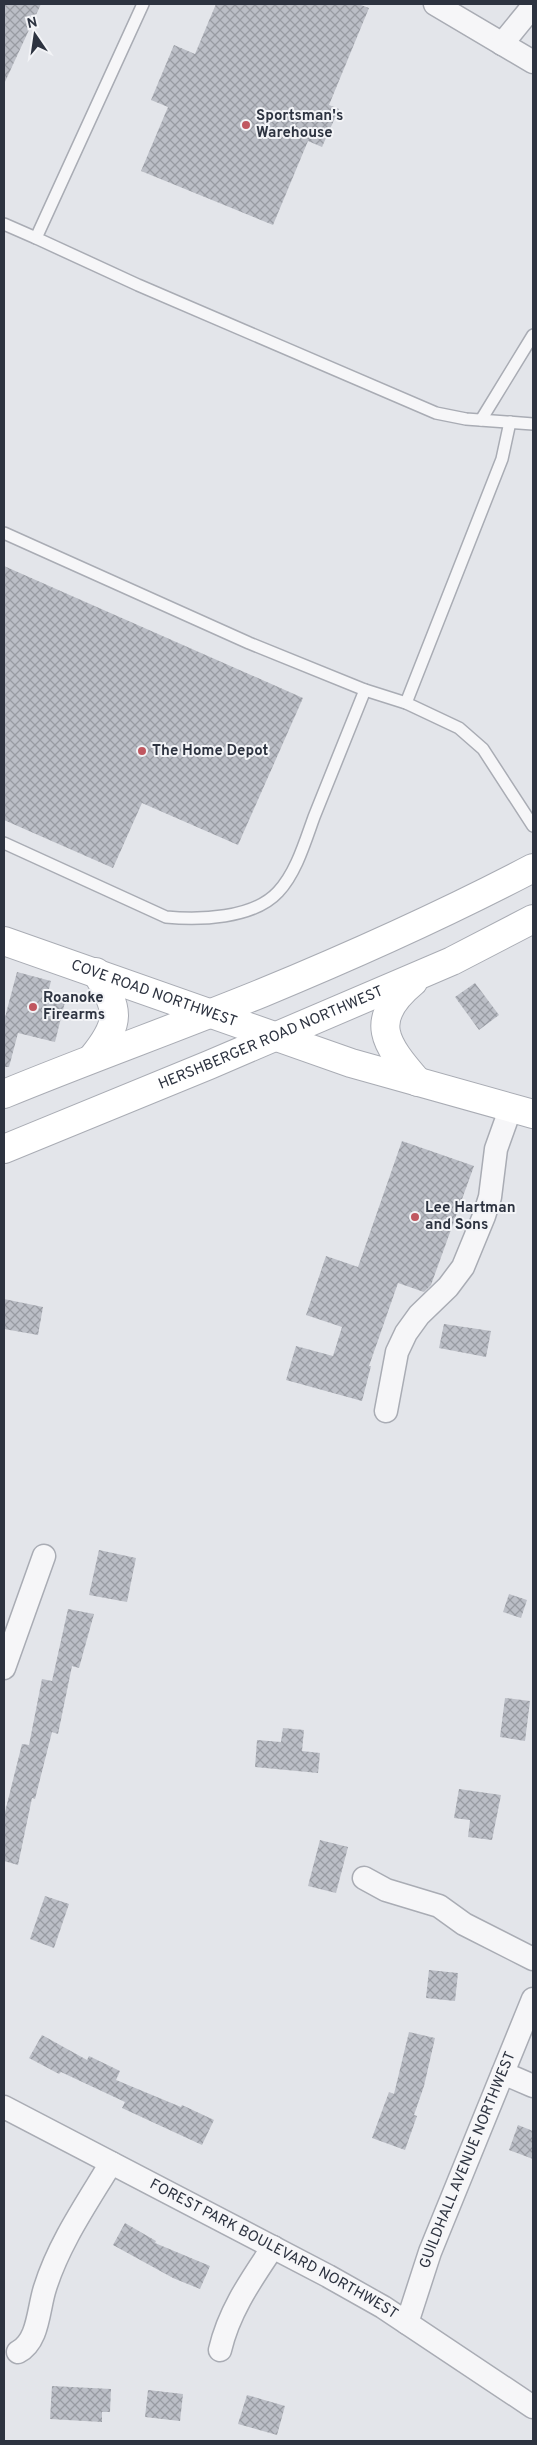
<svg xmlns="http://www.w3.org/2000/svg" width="537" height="2445" font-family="Overpass,sans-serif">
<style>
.building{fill:url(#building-cross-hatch)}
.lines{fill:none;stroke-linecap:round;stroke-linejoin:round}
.lane-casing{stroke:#a9acb4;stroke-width:14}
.street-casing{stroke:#a9acb4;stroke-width:25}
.secondary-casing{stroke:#a9acb4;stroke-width:30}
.lane{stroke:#f6f6f8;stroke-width:11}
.street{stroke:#f6f6f8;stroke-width:22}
.secondary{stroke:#fff;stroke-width:28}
.poi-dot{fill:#c05760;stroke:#f3f4f7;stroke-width:2}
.labels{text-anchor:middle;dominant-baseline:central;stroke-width:4;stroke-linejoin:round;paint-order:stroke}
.poi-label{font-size:15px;font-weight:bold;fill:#2d3340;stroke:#f3f4f7;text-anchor:start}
.street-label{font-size:15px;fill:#2d3340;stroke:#f3f4f7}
</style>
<defs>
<pattern id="building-cross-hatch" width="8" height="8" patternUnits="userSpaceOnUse" patternTransform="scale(1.25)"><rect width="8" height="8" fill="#bbbec6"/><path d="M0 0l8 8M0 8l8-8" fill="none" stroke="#989ba2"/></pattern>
</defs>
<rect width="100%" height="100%" fill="#e3e5ea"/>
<!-- building -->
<g class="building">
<polygon points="4,4 41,4 4,84"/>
<polygon points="216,4 358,4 369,8 329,105 339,109 322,147 308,141 273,225 141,171 168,107 151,100 174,45 195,54"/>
<polygon points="4,566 303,698 238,845 142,803 113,868 4,820"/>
<polygon points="17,972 51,981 48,993 66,998 55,1042 18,1033 9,1067 4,1067 4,1021"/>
<polygon points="475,983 499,1015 479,1030 455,997"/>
<polygon points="402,1141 474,1166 431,1285 424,1292 398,1283 369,1366 371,1366 362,1401 286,1380 296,1346 333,1356 342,1327 306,1315 326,1256 358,1267"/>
<polygon points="4,1299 43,1307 38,1335 4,1329"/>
<polygon points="444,1324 491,1331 486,1357 439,1348"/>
<polygon points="99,1550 136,1558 127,1602 89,1595"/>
<polygon points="509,1594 527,1600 521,1618 503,1612"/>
<polygon points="68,1609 94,1614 79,1668 72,1666 58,1734 52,1732 35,1799 32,1798 18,1865 4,1861 4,1816 22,1744 29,1745 42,1679 52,1681"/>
<polygon points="505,1698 530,1701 525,1741 500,1737"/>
<polygon points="283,1728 304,1730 302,1751 320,1753 318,1773 255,1767 257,1740 281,1742"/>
<polygon points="459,1789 501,1795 492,1840 468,1837 470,1820 454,1818"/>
<polygon points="320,1840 348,1847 336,1893 308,1886"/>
<polygon points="45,1896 69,1904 54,1948 30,1939"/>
<polygon points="429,1970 458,1973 455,2001 426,1998"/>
<polygon points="409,2032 435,2038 424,2086 414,2115 417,2116 405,2150 372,2138 389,2092 394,2094"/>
<polygon points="42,2035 87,2060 89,2056 120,2071 116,2080 181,2107 182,2105 214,2120 202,2145 122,2108 125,2102 61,2072 59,2074 29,2058"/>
<polygon points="518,2125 533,2131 533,2159 509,2150"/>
<polygon points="125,2223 156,2241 155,2243 210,2266 200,2289 173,2278 113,2245"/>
<polygon points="52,2386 111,2389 110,2412 102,2412 102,2422 50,2419"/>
<polygon points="148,2390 183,2394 180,2421 145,2417"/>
<polygon points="247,2395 285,2406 277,2435 238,2424"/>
</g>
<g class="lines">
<!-- lane casing -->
<g class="lane-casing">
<g id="lane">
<polyline points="143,4 36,238 138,285 436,413 466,419 533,424"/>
<polyline points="4,224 36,238"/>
<polyline points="481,420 533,335"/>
<polyline points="4,533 249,643 365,690 406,703 459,728 483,749 533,826"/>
<polyline points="406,703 502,459 510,422"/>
<path d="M4,843L166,917C199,920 253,919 278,892C296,873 305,842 314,817C331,775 348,733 365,690"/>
</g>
</g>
<!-- street casing -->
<g class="street-casing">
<g id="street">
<polyline points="435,4 533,62"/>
<polyline points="502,44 533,6"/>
<polyline points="386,1411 397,1352 406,1333 419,1315 448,1287 463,1267 484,1216 490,1197 496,1149 511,1107"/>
<polyline points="4,1668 44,1556"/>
<polyline points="364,1878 386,1890 439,1906 464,1924 533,1959"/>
<polyline points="503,2073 533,2086"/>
<path id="s1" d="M4,2107L328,2276L383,2307L533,2407"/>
<path id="s2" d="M407,2323L430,2252L533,1999"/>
<path d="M220,2350C229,2311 251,2280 273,2247"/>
<path d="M18,2352C39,2341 38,2309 45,2288C59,2243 87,2203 111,2163"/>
</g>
</g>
<!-- secondary casing -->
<g class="secondary-casing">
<g id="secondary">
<path id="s3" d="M4,941L351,1063L533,1114"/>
<path d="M413,982C367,1020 385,1044 418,1082"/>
<path d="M93,1057C122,1021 119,1010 96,972"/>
<path d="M4,1094C89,1059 176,1028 262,993C354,955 445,914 533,868"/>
<path id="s4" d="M4,1149L209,1065L452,961L533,919"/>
</g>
</g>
<!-- lane -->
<use href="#lane" class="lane"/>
<!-- street -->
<use href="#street" class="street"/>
<!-- secondary -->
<use href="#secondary" class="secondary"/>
</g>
<!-- markers -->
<g class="poi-dot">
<circle cx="246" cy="125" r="5"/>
<circle cx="142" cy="751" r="5"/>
<circle cx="33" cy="1007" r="5"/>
<circle cx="415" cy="1217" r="5"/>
</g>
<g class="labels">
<!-- poi labels -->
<g class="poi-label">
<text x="256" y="116">Sportsman's<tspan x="256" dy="17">Warehouse</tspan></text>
<text x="152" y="751">The Home Depot</text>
<text x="43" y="998">Roanoke<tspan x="43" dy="17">Firearms</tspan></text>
<text x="425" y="1208">Lee Hartman<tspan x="425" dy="17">and Sons</tspan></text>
</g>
<!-- street labels -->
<g class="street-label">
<text stroke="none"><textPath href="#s3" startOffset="159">COVE ROAD NORTHWEST</textPath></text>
<text stroke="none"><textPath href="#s4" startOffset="289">HERSHBERGER ROAD NORTHWEST</textPath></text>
<text stroke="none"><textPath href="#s2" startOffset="174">GUILDHALL AVENUE NORTHWEST</textPath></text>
<text stroke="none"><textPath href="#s1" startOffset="305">FOREST PARK BOULEVARD NORTHWEST</textPath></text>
</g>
</g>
<!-- border -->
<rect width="537" height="2445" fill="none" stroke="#2d3340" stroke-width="10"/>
<!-- north arrow -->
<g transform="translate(35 35) rotate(347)" stroke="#f3f4f7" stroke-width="4" paint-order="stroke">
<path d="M0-4L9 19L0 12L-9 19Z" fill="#2d3340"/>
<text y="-8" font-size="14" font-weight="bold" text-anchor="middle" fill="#2d3340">N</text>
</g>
</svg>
